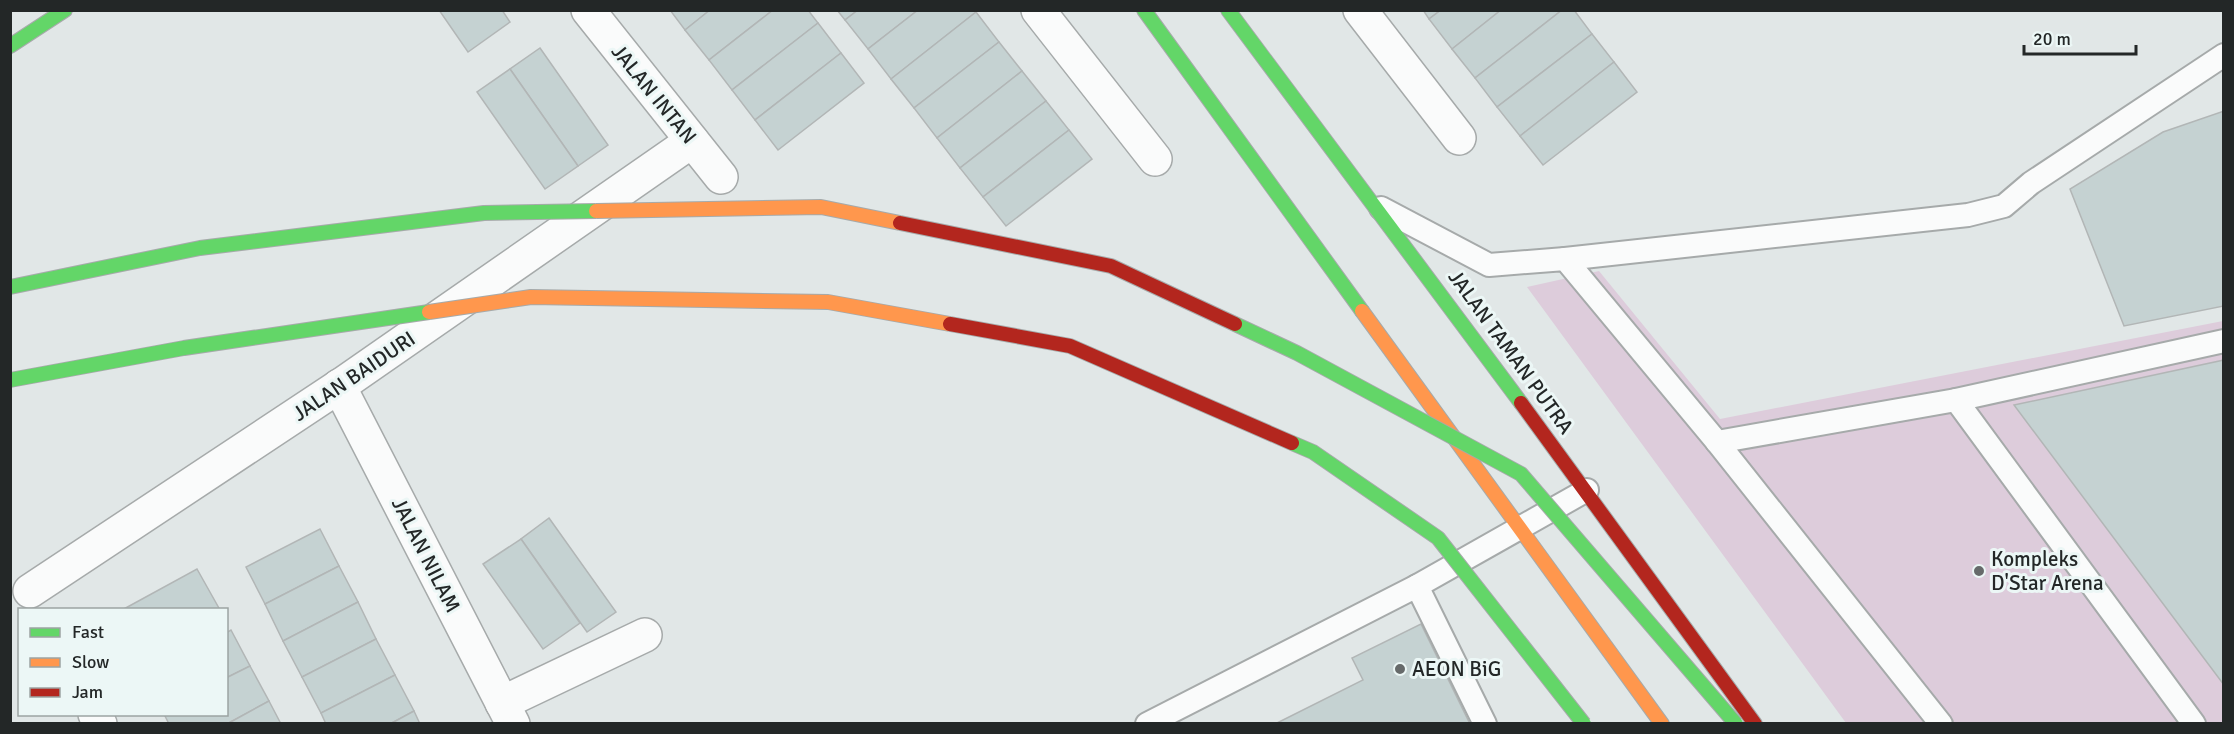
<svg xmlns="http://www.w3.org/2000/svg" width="2234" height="734" font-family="Signika,sans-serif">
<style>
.green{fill:#ddccdb}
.building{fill:#c5d2d2;stroke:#b2b6b6;stroke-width:1.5}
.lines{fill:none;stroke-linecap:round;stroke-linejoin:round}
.lane-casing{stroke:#a6aaaa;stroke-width:26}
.street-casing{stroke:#a6aaaa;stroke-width:36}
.fast-casing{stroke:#a6aaaa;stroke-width:16}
.slow-casing{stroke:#a6aaaa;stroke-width:16}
.jam-casing{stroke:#a6aaaa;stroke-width:16}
.lane{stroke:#fafbfb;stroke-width:22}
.street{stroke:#fafbfb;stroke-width:33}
.fast{stroke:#63d668;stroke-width:14}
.slow{stroke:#ff974d;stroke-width:14}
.jam{stroke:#b3261e;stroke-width:14}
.fast-bridge-casing{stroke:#a6aaaa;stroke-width:16;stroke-linecap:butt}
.slow-bridge-casing{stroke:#a6aaaa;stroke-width:16;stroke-linecap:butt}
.jam-bridge-casing{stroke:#a6aaaa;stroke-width:16;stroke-linecap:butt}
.fast-bridge{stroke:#63d668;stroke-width:14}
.slow-bridge{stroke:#ff974d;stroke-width:14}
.jam-bridge{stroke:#b3261e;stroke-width:14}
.poi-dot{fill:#666a6a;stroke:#ecf7f6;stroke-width:2}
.labels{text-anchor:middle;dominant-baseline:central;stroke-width:6;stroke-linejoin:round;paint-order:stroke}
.street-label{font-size:21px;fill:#232727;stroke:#ecf7f6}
.poi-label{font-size:21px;fill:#232727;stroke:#ecf7f6;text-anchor:start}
</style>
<rect width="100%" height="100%" fill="#e1e7e7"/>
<!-- green -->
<polygon class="green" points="1599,271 1720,419 2223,321 2223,723 1846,723 1527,287"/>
<!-- building -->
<g class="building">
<polygon points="439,10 502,10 510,22 468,52"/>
<polygon points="670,10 710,10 685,30"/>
<polygon points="710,10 773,10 709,60 685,30"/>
<polygon points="773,10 808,10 818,23 732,90 709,60"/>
<polygon points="837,10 858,10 845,20"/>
<polygon points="858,10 918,10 868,49 845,20"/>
<polygon points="918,10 975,10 976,12 891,79 868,49"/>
<polygon points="1423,10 1441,10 1429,19"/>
<polygon points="1441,10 1501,10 1452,49 1429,19"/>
<polygon points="1501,10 1562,10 1475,78 1452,49"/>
<polygon points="1562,10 1574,10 1592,34 1497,107 1475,78"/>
<polygon points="976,12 999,42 914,108 891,79"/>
<polygon points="818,23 841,53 755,120 732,90"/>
<polygon points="1592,34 1614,62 1520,136 1497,107"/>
<polygon points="999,42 1022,71 937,138 914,108"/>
<polygon points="540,48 608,145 578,166 510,69"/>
<polygon points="841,53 864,83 778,150 755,120"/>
<polygon points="1614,62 1637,92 1543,165 1520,136"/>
<polygon points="510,69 578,166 545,189 477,92"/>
<polygon points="1022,71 1046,101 960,168 937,138"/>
<polygon points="1046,101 1069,130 983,197 960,168"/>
<polygon points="2224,111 2224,306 2124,326 2070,189 2163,132"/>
<polygon points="1069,130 1092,159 1006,226 983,197"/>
<polygon points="2224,360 2224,685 2014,405"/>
<polygon points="549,518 616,612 587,632 521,539"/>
<polygon points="320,529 339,566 265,604 246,567"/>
<polygon points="521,539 580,623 543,649 483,564"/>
<polygon points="339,566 358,602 283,641 265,604"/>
<polygon points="197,569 220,610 122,610"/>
<polygon points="358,602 376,639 302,677 283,641"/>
<polygon points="1421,624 1470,724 1275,724 1363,680 1352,658"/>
<polygon points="231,630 250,666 226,678 226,633"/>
<polygon points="376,639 395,675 321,713 302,677"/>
<polygon points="250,666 269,701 227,724 169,724 164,714 226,714 226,678"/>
<polygon points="395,675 414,711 390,724 326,724 321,713"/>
<polygon points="269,701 281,724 227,724"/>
<polygon points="414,711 420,724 390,724"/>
</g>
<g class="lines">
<!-- lane casing -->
<g class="lane-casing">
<g id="lane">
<polyline points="1381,208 1489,265 1565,259 1717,442 1941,724"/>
<polyline points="1565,259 1968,215 2004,206 2031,183 2224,55"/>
<polyline points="1956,400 2224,341"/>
<polyline points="1717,442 1956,400 2194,724"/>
<polyline points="1417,586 1485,724"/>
<polyline points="1147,724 1417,586 1587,490"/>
</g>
</g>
<!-- street casing -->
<g class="street-casing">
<g id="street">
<polyline points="588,10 721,177"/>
<polyline points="1038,10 1155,159"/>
<polyline points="1360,10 1459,138"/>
<polyline points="339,386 513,724"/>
<polyline points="30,591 344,383 692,141"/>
<polyline points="502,703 645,635"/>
<polyline points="95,714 100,724"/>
</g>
</g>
<!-- fast casing -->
<g class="fast-casing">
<g id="fast">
<polyline points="1144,10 1362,311"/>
<polyline points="1228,10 1521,403"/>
<polyline points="10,46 65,10"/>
</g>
</g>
<!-- slow casing -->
<g class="slow-casing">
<polyline id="slow" points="1362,311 1662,724"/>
</g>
<!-- jam casing -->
<g class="jam-casing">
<polyline id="jam" points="1521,403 1755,724"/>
</g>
<!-- lane -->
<use href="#lane" class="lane"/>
<!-- street -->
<use href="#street" class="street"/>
<!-- fast -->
<use href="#fast" class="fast"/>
<!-- slow -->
<use href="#slow" class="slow"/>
<!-- jam -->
<use href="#jam" class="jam"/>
<!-- fast-bridge casing -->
<g class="fast-bridge-casing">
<g id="fast-bridge">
<polyline points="10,287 200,248 484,213 596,211"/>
<polyline points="1235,324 1297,353 1521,474 1736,724"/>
<polyline points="10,380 184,348 429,312"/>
<polyline points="1292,443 1313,452 1438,538 1584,724"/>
</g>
</g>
<!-- slow-bridge casing -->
<g class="slow-bridge-casing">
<g id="slow-bridge">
<polyline points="596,211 821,207 900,223"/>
<polyline points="429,312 531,297 828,302 950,324"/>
</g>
</g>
<!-- jam-bridge casing -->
<g class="jam-bridge-casing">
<g id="jam-bridge">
<polyline points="900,223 1111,266 1235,324"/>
<polyline points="950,324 1070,346 1292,443"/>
</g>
</g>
<!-- fast-bridge -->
<use href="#fast-bridge" class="fast-bridge"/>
<!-- slow-bridge -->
<use href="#slow-bridge" class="slow-bridge"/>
<!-- jam-bridge -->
<use href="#jam-bridge" class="jam-bridge"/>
</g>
<!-- markers -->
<g class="poi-dot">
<circle cx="1979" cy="571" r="6"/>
<circle cx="1400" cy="669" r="6"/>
</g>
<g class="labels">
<!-- street labels -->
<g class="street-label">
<text transform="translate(654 94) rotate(51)">JALAN INTAN</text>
<text transform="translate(1511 352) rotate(54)">JALAN TAMAN PUTRA</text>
<text transform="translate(354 376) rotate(-34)">JALAN BAIDURI</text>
<text transform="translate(426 555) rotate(63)">JALAN NILAM</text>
</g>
<!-- poi labels -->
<g class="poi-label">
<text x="1991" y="559">Kompleks<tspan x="1991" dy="24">D'Star Arena</tspan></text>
<text x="1412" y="669">AEON BiG</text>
</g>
</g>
<!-- border -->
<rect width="2234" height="734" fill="none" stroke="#232727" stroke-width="24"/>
<!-- legend -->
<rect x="18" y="608" width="210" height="108" fill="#ecf7f6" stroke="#9ca4a3" stroke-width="1.5"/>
<rect x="30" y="628" width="30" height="9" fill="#63d668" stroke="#9ca4a3" stroke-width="1.5"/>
<text x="72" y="638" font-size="18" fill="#232727">Fast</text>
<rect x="30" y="658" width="30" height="9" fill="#ff974d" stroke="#9ca4a3" stroke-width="1.5"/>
<text x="72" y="668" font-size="18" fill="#232727">Slow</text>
<rect x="30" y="688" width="30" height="9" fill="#b3261e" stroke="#9ca4a3" stroke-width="1.5"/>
<text x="72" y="698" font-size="18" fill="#232727">Jam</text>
<!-- scale -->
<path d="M2024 45v9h112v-9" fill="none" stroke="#232727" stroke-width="3"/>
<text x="2033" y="45" font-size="18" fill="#232727" stroke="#ecf7f6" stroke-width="4.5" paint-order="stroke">20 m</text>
</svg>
